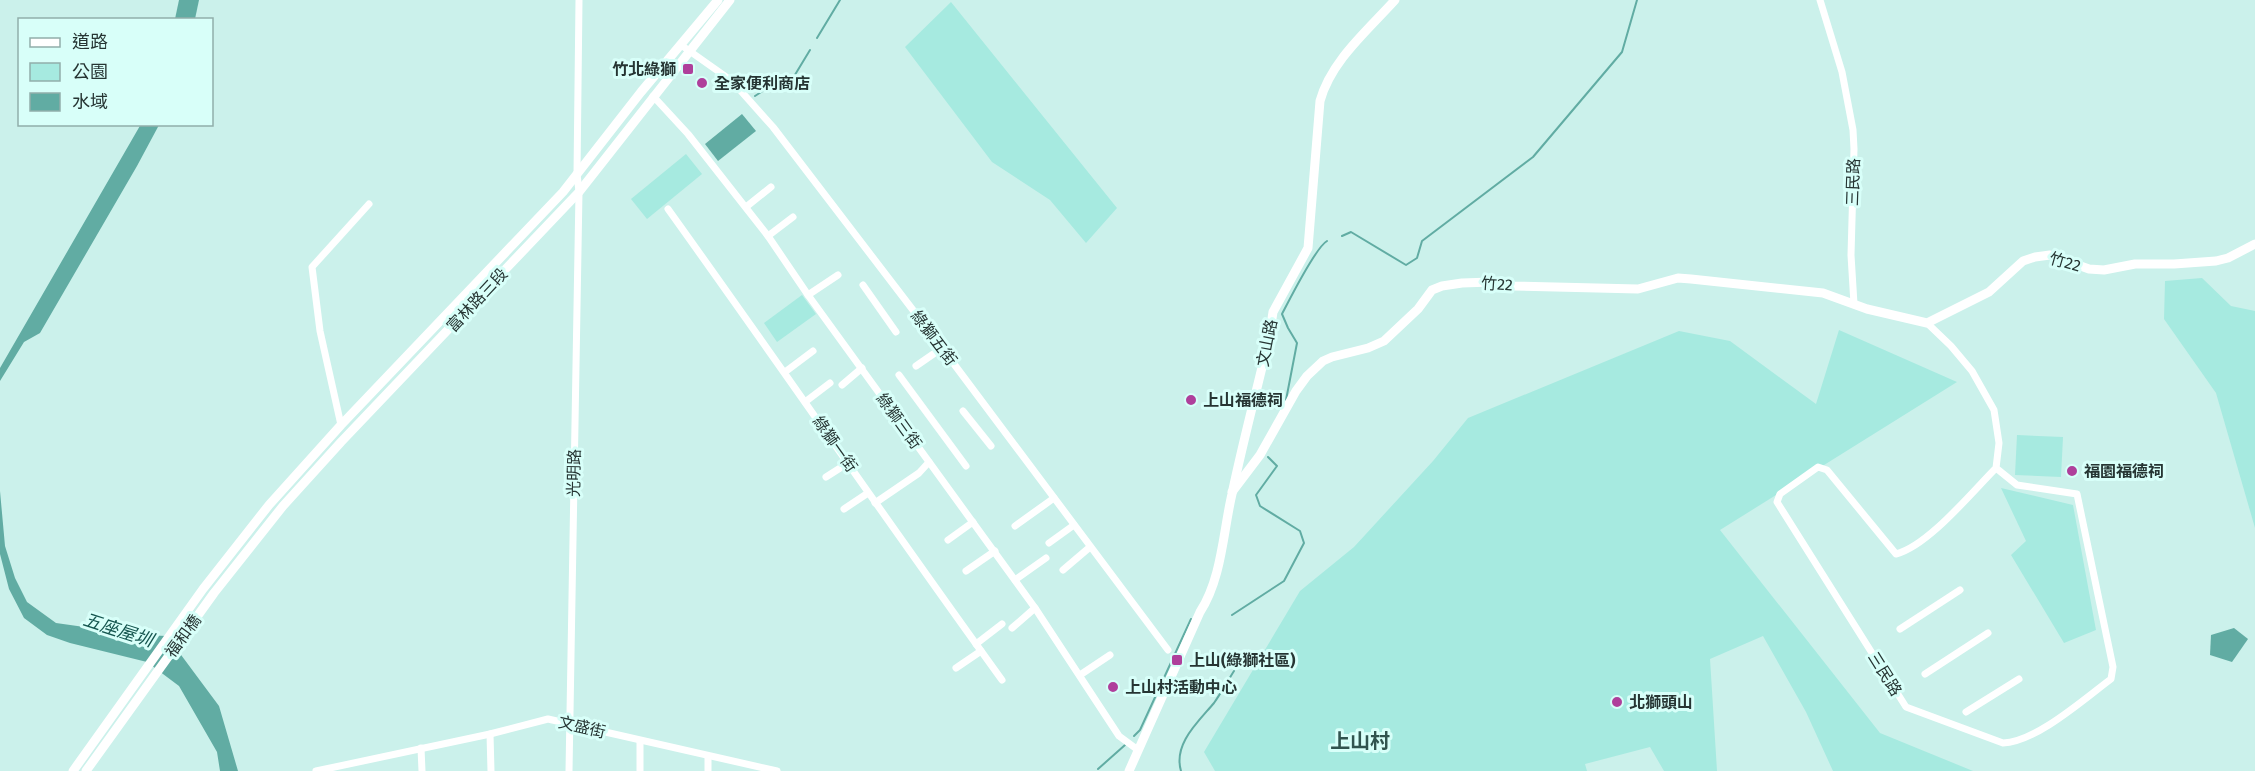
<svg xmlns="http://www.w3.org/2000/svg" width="2255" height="771" font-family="'Fira Sans','Noto Sans TC',sans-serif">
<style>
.green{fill:#a6eae0}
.water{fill:#61aca3}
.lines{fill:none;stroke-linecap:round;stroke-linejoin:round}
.stream{stroke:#61aca3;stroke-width:2}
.street{stroke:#fff;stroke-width:7}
.secondary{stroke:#fff;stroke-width:9}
.poi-dot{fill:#af3f9b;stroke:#d8fff9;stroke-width:2}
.labels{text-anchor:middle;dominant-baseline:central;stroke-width:6;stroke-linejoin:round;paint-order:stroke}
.poi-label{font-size:16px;font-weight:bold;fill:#263533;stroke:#d8fff9;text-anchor:start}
.street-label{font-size:16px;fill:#263533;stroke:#d8fff9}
.water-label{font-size:18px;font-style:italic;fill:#15564f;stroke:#d8fff9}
.quarter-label{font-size:20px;font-weight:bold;fill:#31544f;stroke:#d8fff9}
</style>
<rect width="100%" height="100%" fill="#cbf1eb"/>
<!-- green -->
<g class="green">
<polygon points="951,2 1117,208 1086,243 1050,200 992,162 905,47"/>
<polygon points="686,154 702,174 647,219 631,199"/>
<polygon points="2202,278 2231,306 2255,311 2255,528 2216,393 2164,319 2165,281"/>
<polygon points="802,295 816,314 777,342 764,323"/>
<polygon points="1839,330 1957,382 1720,530 1880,733 1973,771 1833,771 1806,712 1763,636 1710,659 1717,771 1664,771 1650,747 1585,764 1587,771 1215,771 1204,752 1300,591 1354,547 1433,461 1468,418 1679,331 1730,341 1816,404"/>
<polygon points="2017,435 2063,437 2061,477 2015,475"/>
<polygon points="2001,488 2073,505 2096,630 2064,643 2011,555 2026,541"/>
</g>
<!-- water -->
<g class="water">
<polygon points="179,0 199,0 195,19 175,19"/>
<polygon points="742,114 756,131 718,161 705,144"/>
<polygon points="141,124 159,125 137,166 40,333 24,342 0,381 0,368"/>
<polygon points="0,491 5,546 15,578 27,602 56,623 141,635 167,636 219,706 238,771 220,771 217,752 179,686 147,662 70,643 47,635 24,618 9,589 0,554"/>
<polygon points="2234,628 2248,639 2232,662 2210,655 2211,635"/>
</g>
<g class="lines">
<!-- stream -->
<g class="stream">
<polyline points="817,38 840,0"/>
<polyline points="755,96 772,85 790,83 810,50"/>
<polyline points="1342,236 1351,232 1406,265 1417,258 1422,241 1533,157 1622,52 1637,0"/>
<path d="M1286,400L1297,343L1288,328L1282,314C1290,299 1315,248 1327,241"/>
<polyline points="1232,615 1284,581 1304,543 1300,531 1260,506 1256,495 1277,466 1268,457"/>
<polyline points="1134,736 1140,730 1191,619"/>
<polyline points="1098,769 1125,745"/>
<path d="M1181,771C1173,744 1198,722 1214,703C1221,693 1227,682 1234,671"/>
</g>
<!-- street -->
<g class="street">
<polyline points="1820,0 1842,72 1853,130 1854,149 1851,255 1854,304"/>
<polyline points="681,45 732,81 773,127 942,348 1168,650"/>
<polyline points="653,96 688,134 768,236 808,295 1035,608 1119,736 1138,750"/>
<polyline points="746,207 771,187"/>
<path d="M668,209C780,365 889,524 1002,680"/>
<polyline points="768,236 793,217"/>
<polyline points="863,285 896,332"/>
<polyline points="808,295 838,275"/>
<path d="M1927,323L1951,346L1972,371L1994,410L1999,443L1996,468L2017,485L2077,494L2113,667L2111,679C2084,699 2036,742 2003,743L1906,707L1777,502L1780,494L1818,467L1827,470L1896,554C1928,546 1972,492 1996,468"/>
<polyline points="916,366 942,348"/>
<polyline points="785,372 813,351"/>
<polyline points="899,375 966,466"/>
<polyline points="842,385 862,368"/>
<polyline points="805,402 830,383"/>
<polyline points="963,411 991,446"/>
<polyline points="341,425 320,331 312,267 369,204"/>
<polyline points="826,477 848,463"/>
<polyline points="875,503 919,473 929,462"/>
<polyline points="844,509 868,493"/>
<polyline points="1015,526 1054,498"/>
<polyline points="948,540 973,522"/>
<polyline points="1049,543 1074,525"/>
<polyline points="1063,570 1090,547"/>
<polyline points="966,571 995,551"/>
<polyline points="1015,580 1046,558"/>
<polyline points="1012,628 1035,608"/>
<polyline points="1900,629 1960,590"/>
<polyline points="976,644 1002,624"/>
<polyline points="956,668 981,651"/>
<polyline points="1925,674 1988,633"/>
<polyline points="1080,675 1110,655"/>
<polyline points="1966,712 2019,679"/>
<polyline points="490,734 491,771"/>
<polyline points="421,748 422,771"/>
<polyline points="316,771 490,734 548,719 777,771"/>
<polyline points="569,771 579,192 577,174 579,0"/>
<polyline points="640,771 640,741"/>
<polyline points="708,771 708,756"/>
</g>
<!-- secondary -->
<g class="secondary">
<polyline points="1232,492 1260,455 1296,391 1307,376 1323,361 1332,357 1368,348 1384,341 1418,309 1432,290 1442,286 1462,283 1491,282 1513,286 1638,289 1678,278 1691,279 1823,293 1867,309 1927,323 1989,292 2023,261 2035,257 2050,255 2089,269 2104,270 2135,264 2174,264 2216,261 2228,258 2255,244"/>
<polyline points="73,771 203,589 269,505 341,425 563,192 641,92 718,0"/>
<polyline points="86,771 214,593 283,506 341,442 579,192 730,0"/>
<path d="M1129,771L1200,612C1222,578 1223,532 1232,494C1243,441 1257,390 1269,338L1273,312L1308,248L1320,101C1331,61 1367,31 1395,0"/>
</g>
</g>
<!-- markers -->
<g class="poi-dot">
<rect x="682" y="63" width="12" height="12" rx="3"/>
<circle cx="702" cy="83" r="6"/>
<circle cx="1191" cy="400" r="6"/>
<circle cx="2072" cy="471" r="6"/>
<rect x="1171" y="654" width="12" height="12" rx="3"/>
<circle cx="1113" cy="687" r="6"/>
<circle cx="1617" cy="702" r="6"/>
</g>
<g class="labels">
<!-- poi labels -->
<g class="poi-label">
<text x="676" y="69" text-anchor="end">竹北綠獅</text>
<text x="714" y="83">全家便利商店</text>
<text x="1203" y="400">上山福德祠</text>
<text x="2084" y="471">福園福德祠</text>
<text x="1189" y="660">上山(綠獅社區)</text>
<text x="1125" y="687">上山村活動中心</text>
<text x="1629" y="702">北獅頭山</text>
</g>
<!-- street labels -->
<g class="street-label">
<text transform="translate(1853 182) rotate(-88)">三民路</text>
<text transform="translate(2065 262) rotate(16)">竹22</text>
<text transform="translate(1497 284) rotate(4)">竹22</text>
<text transform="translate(477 300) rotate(-47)">富林路三段</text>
<text transform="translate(934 338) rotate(53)">綠獅五街</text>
<text transform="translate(1267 343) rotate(-79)">文山路</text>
<text transform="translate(899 421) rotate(54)">綠獅三街</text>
<text transform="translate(835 444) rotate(55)">綠獅一街</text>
<text transform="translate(574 473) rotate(-89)">光明路</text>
<text transform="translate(183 636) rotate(-54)">福和橋</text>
<text transform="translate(1885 674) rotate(58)">三民路</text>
<text transform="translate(582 727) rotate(13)">文盛街</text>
</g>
<!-- water labels -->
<g class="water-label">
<text transform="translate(118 630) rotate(18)">五座屋圳</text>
</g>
<!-- quarter labels -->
<g class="quarter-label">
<text x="1360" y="741">上山村</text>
</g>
</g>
<!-- legend -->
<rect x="18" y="18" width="195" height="108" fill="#d8fff9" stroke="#91aeaa" stroke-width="1.5"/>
<rect x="30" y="38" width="30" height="9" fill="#ffffff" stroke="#91aeaa" stroke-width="1.5"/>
<text x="72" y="48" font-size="18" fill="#263533">道路</text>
<rect x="30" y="63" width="30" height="18" fill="#a6eae0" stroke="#91aeaa" stroke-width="1.5"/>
<text x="72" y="78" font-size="18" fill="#263533">公園</text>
<rect x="30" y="93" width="30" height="18" fill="#61aca3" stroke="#91aeaa" stroke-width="1.5"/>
<text x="72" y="108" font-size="18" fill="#263533">水域</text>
</svg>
